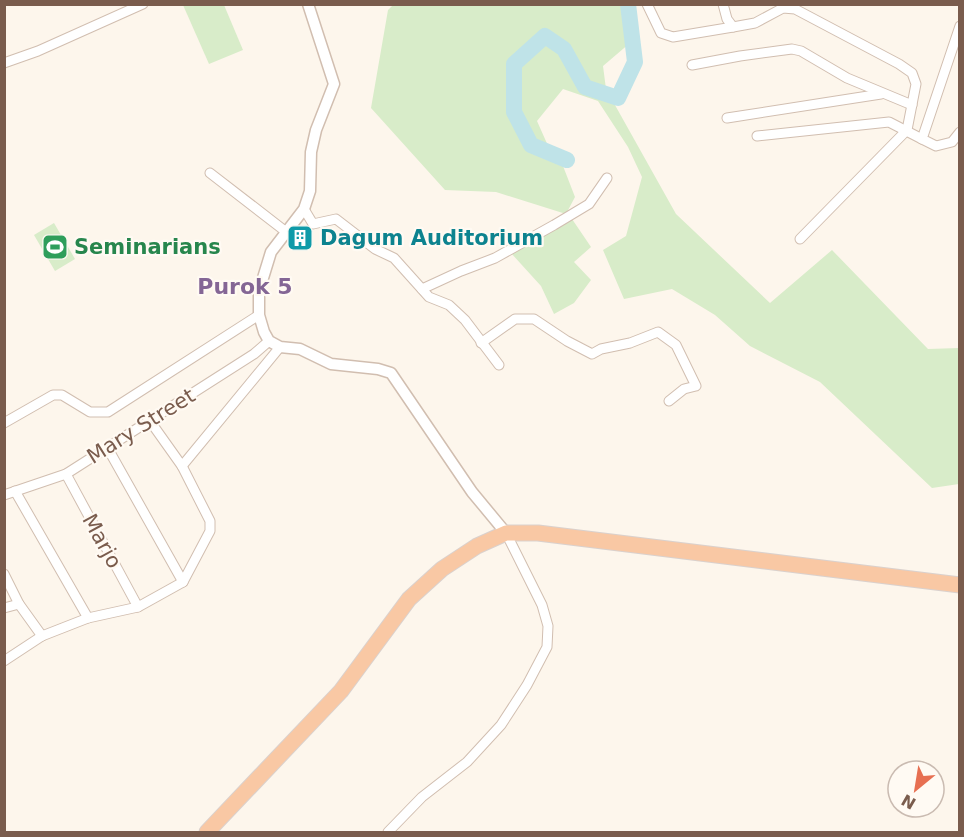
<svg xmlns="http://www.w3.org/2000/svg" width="964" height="837" font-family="'DejaVu Sans',sans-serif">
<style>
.green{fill:#d8ecc9}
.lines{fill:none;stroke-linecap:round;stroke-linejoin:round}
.river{stroke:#bfe3e8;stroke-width:16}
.minor-casing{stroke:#d1beb0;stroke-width:11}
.tertiary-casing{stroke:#d1beb0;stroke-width:13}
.trunk-casing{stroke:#dad1cd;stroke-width:17}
.minor{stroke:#fff;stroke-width:9}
.tertiary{stroke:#fff;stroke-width:10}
.trunk{stroke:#f9c8a4;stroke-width:15}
.labels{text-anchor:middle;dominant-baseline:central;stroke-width:4.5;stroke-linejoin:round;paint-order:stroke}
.culture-label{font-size:21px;font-weight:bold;fill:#0d838f;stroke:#fffaf3;text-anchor:start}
.leisure-label{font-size:21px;font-weight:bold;fill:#27864d;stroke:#fffaf3;text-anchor:start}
.street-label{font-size:21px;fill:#7a5c4d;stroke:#fffaf3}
.neighbourhood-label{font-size:22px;font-weight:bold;fill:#846695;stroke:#fffaf3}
</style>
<rect width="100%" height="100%" fill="#fdf6ec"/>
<!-- green -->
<g class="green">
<polygon points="183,5 224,5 243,50 209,64"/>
<polygon points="393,5 632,5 637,37 603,66 606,89 676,214 770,303 832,250 928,349 959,348 959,484 932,488 820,382 750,346 715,315 672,289 624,299 603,250 626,236 642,177 628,147 598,101 563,89 537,121 549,148 563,166 575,197 566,214 496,192 445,190 371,108 388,10"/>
<polygon points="572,219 591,247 574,262 591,280 574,303 554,314 541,286 511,253"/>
<polygon points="54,223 75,259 55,271 34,235"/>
</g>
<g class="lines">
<!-- river -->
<polyline class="river" points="567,160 531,145 514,112 514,64 545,36 564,49 585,87 618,98 635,62 628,4"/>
<!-- minor casing -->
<g class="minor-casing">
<g id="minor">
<polyline points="647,4 661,33 673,37 733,27"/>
<polyline points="723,4 727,19 733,27 755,23 783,8 795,9 899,64 912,73 916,84 907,130 800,239"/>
<polyline points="960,26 922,139 936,146 952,142 960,132"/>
<polyline points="4,63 38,51 143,4"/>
<polyline points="692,65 740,56 792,49 801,51 847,78 912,105"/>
<polyline points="727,118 881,94"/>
<polyline points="757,136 889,122 922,139"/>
<polyline points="210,173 285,231"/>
<polyline points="304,209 313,224 336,219 375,249 394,258 429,297 449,305 465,320 499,365"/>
<polyline points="422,289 461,271 495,258 554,225 589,204 607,178"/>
<polyline points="481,343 515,319 534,319 567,341 592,354 601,349 630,343 658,332 676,345 696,386 684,389 669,401"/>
<polyline points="4,423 53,395 62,395 90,412 108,412 259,315"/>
<polyline points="107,447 183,582"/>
<polyline points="182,466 280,347"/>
<polyline points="66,474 138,607"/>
<polyline points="15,491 88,618"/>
<polyline points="4,495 66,474 254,354 269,341"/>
<polyline points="4,574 19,604 42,636"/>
<polyline points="4,608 19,604"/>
<polyline points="4,661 42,636 88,618 138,607 183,582 210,531 210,521 182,466 150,421"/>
<polyline points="388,832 422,797 467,762 501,725 527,685 547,647 548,626 542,605 506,533"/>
</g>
</g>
<!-- tertiary casing -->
<g class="tertiary-casing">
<polyline id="tertiary" points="308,4 334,84 316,130 311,152 310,191 304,209 271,252 259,291 259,315 264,332 269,341 280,347 300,349 331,364 378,369 391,373 472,492 506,533"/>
</g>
<!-- trunk casing -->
<g class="trunk-casing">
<polyline id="trunk" points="207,832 341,691 409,599 442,569 477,546 506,533 538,533 960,585"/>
</g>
<!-- minor -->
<use href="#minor" class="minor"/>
<!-- tertiary -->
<use href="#tertiary" class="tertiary"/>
<!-- trunk -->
<use href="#trunk" class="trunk"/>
</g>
<!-- icons -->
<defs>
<g id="building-square" transform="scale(1.35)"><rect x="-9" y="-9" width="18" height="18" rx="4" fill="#0f9aa8" stroke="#fffaf3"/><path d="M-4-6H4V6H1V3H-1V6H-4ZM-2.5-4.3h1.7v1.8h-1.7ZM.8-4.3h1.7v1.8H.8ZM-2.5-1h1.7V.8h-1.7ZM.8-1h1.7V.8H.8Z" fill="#fff"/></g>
<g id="stadium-square" transform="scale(1.35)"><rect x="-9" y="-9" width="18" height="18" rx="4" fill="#2e9e5b" stroke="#fffaf3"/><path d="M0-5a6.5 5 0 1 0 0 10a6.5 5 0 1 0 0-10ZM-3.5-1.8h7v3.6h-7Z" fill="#fff"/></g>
</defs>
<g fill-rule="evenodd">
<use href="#building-square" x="300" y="238"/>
<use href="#stadium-square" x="55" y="247"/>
</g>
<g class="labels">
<!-- culture labels -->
<g class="culture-label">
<text x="320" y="238">Dagum Auditorium</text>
</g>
<!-- leisure labels -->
<g class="leisure-label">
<text x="74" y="247">Seminarians</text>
</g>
<!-- street labels -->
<g class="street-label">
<text transform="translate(141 426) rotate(-32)">Mary Street</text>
<text transform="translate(102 541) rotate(61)">Marjo</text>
</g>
<!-- neighbourhood labels -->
<g class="neighbourhood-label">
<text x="245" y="286">Purok 5</text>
</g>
</g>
<!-- border -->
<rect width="964" height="837" fill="none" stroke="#7a5c4d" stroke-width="12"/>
<!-- north arrow -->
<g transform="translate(916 789) rotate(210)"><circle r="28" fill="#fffaf3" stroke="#cabbb1" stroke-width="1.5"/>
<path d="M0-4.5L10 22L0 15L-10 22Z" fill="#e76f51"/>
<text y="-9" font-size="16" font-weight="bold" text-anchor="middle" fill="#7a5c4d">N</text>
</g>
</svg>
